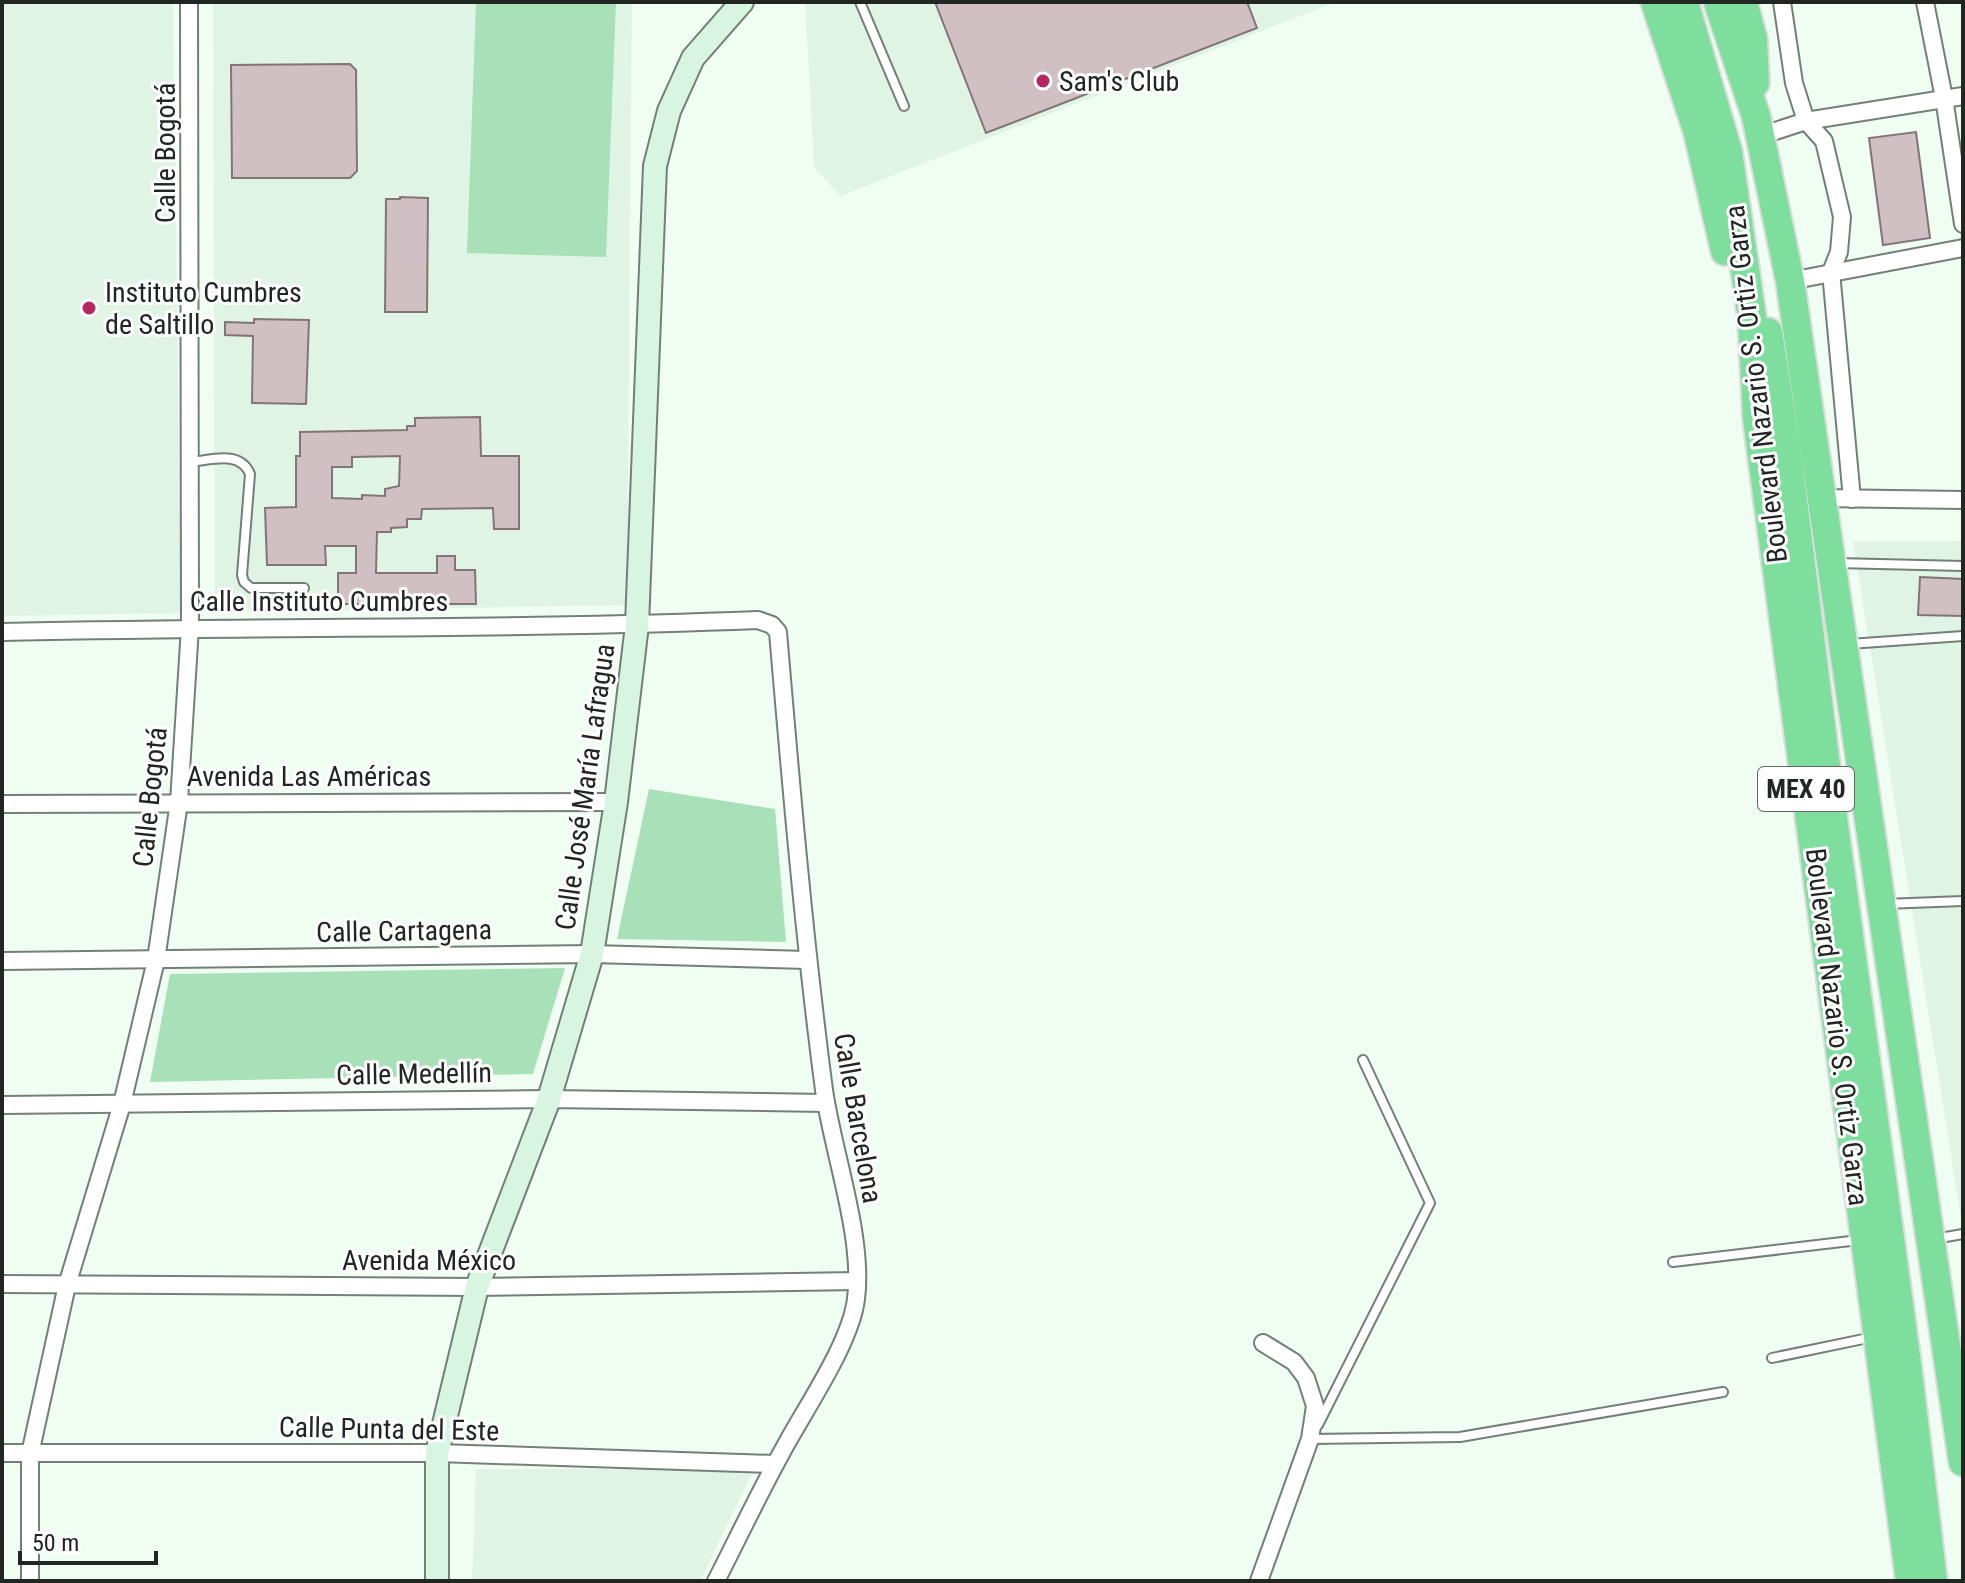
<svg xmlns="http://www.w3.org/2000/svg" width="1965" height="1583" font-family="'Roboto Condensed',sans-serif">
<style>
.built{fill:#dff4e4}
.green{fill:#a8e1b8}
.building{fill:#d0bfc3;stroke:#837478;stroke-width:2;fill-rule:evenodd}
.lines{fill:none;stroke-linecap:round;stroke-linejoin:round}
.lane-casing{stroke:#747f77;stroke-width:12}
.street-casing{stroke:#747f77;stroke-width:20}
.secondary-casing{stroke:#747f77;stroke-width:26}
.highway-casing{stroke:#dbdcdc;stroke-width:32}
.lane{stroke:#fff;stroke-width:8}
.street{stroke:#fff;stroke-width:16}
.secondary{stroke:#d8f5e2;stroke-width:22}
.highway{stroke:#7dde9d;stroke-width:28}
.poi-dot{fill:#b42760;stroke:#fff;stroke-width:3}
.labels{text-anchor:middle;dominant-baseline:central;stroke-width:6;stroke-linejoin:round;paint-order:stroke}
.shield{fill:#fff;stroke:#646765;stroke-width:2}
.shield-label{font-size:26px;font-weight:bold;fill:#212623}
.poi-label{font-size:28px;fill:#212623;stroke:#fff;text-anchor:start}
.street-label{font-size:28px;fill:#212623;stroke:#fff}
</style>
<rect width="100%" height="100%" fill="#f0fdf3"/>
<!-- built -->
<g class="built">
<polygon points="2,2 173,2 181,613 2,616"/>
<polygon points="213,2 632,2 627,605 215,612"/>
<polygon points="805,2 1336,2 840,196 814,167"/>
<polygon points="1853,541 1963,541 1963,1230"/>
<polygon points="476,1469 754,1469 700,1581 472,1581"/>
</g>
<!-- green -->
<g class="green">
<polygon points="476,2 616,2 606,257 467,253"/>
<polygon points="649,789 775,809 786,942 617,939"/>
<polygon points="565,968 533,1074 150,1082 170,974"/>
</g>
<!-- building -->
<g class="building">
<polygon points="935,2 1247,2 1257,28 986,133"/>
<polygon points="350,64 356,70 357,171 350,178 232,178 231,65"/>
<polygon points="1916,132 1930,238 1883,245 1869,138"/>
<polygon points="400,197 428,198 427,312 385,312 386,199 400,199"/>
<polygon points="254,319 309,320 306,404 252,403 253,336 225,335 225,322 254,323"/>
<path d="M480,417L481,456H519V529H494L493,508L422,509L421,519H407V527L391,528V532H377L376,573H437V556H455V570H475L476,604H338V573H356V546H325L326,565H267L265,508L296,507V456H300V432L407,430V426H415V418ZM400,456L399,486L385,489V496L362,495V499L332,498V467H352V457Z"/>
<polygon points="1920,577 1963,579 1963,616 1918,615"/>
</g>
<g class="lines">
<!-- lane casing -->
<g class="lane-casing">
<g id="lane">
<polyline points="860,2 904,106"/>
<path d="M190,462C212,460 240,450 250,474L242,575L244,582L251,588H304"/>
<polyline points="1836,563 1963,566"/>
<polyline points="1849,644 1963,636"/>
<polyline points="1884,904 1963,901"/>
<polyline points="1934,1239 1963,1234"/>
<polyline points="1673,1262 1859,1240"/>
<polyline points="1772,1358 1873,1337"/>
<polyline points="1318,1425 1430,1203 1363,1060"/>
<polyline points="1311,1437 1310,1439 1460,1437 1723,1392"/>
</g>
</g>
<!-- street casing -->
<g class="street-casing">
<g id="street">
<polyline points="1782,2 1794,83 1806,121 1824,141 1842,217 1839,252 1831,272 1852,499"/>
<polyline points="1925,2 1944,98 1963,224"/>
<polyline points="1760,136 1806,121 1963,96"/>
<polyline points="1790,281 1963,248"/>
<polyline points="1821,498 1963,500"/>
<path d="M2,632C254,626 506,630 758,620L772,625L778,632C791,785 804,938 824,1090C833,1153 864,1237 856,1299C851,1341 809,1403 788,1441C762,1487 740,1534 716,1581"/>
<polyline points="2,804 616,802"/>
<polyline points="2,961 592,954 807,960"/>
<polyline points="2,1105 549,1099 826,1103"/>
<polyline points="2,1284 477,1287 857,1281"/>
<polyline points="2,1453 437,1453 775,1464"/>
<polyline points="30,1581 30,1454 67,1285 122,1104 156,960 179,802 190,627 189,2"/>
<polyline points="1259,1581 1310,1439 1315,1406 1306,1378 1294,1362 1263,1343"/>
</g>
</g>
<!-- secondary casing -->
<g class="secondary-casing">
<polyline id="secondary" points="437,1581 437,1453 477,1287 549,1099 592,954 616,802 637,625 655,166 669,111 693,58 742,2"/>
</g>
<!-- highway casing -->
<g class="highway-casing">
<g id="highway">
<polyline points="1655,2 1698,133 1725,251"/>
<polyline points="1684,2 1728,152 1752,318 1757,418 1910,1581"/>
<polyline points="1718,2 1756,116 1790,281 1963,1462"/>
<polyline points="1743,2 1753,39 1755,83"/>
<polyline points="1768,332 1787,453 1826,766 1907,1364 1933,1581"/>
</g>
</g>
<!-- lane -->
<use href="#lane" class="lane"/>
<!-- street -->
<use href="#street" class="street"/>
<!-- secondary -->
<use href="#secondary" class="secondary"/>
<!-- highway -->
<use href="#highway" class="highway"/>
</g>
<!-- markers -->
<g class="poi-dot">
<circle cx="1043" cy="81" r="8"/>
<circle cx="89" cy="308" r="8"/>
</g>
<g class="labels">
<!-- shield labels -->
<rect class="shield" x="1758" y="767" width="96" height="44" rx="6"/>
<g class="shield-label">
<text x="1806" y="789">MEX 40</text>
</g>
<!-- poi labels -->
<g class="poi-label">
<text x="1059" y="81">Sam's Club</text>
<text x="105" y="292">Instituto Cumbres<tspan x="105" dy="32">de Saltillo</tspan></text>
</g>
<!-- street labels -->
<g class="street-label">
<text transform="translate(165 153) rotate(-90)">Calle Bogotá</text>
<text transform="translate(1756 384) rotate(-97)">Boulevard Nazario S. Ortiz Garza</text>
<text x="319" y="601">Calle Instituto Cumbres</text>
<text x="309" y="776">Avenida Las Américas</text>
<text transform="translate(585 787) rotate(-82)">Calle José María Lafragua</text>
<text transform="translate(150 797) rotate(-84)">Calle Bogotá</text>
<text transform="translate(404 931) rotate(-1)">Calle Cartagena</text>
<text transform="translate(1837 1027) rotate(83)">Boulevard Nazario S. Ortiz Garza</text>
<text transform="translate(414 1074) rotate(-1)">Calle Medellín</text>
<text transform="translate(858 1118) rotate(80)">Calle Barcelona</text>
<text x="429" y="1260">Avenida México</text>
<text transform="translate(389 1429) rotate(1)">Calle Punta del Este</text>
</g>
</g>
<!-- border -->
<rect width="1965" height="1583" fill="none" stroke="#212623" stroke-width="8"/>
<!-- scale -->
<path d="M20 1551v12h136v-12" fill="none" stroke="#212623" stroke-width="4"/>
<text x="32" y="1551" font-size="24" fill="#212623" stroke="#ffffff" stroke-width="6" paint-order="stroke">50 m</text>
</svg>
